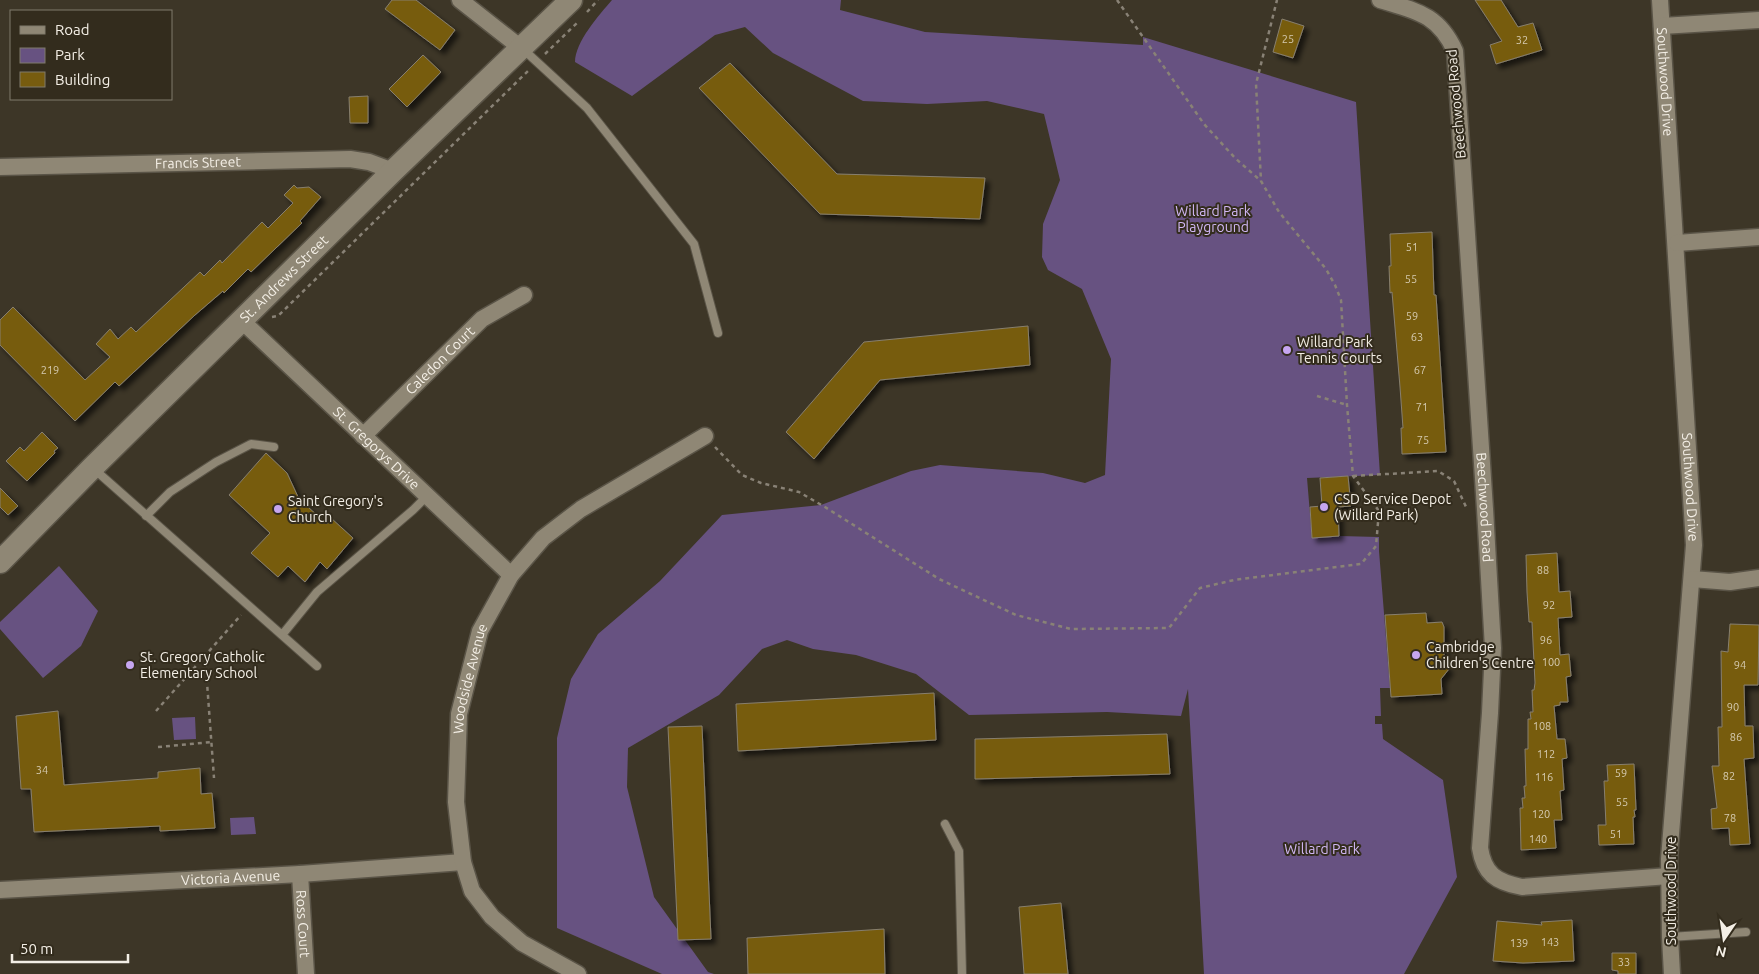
<svg xmlns="http://www.w3.org/2000/svg" width="1759" height="974" font-family="Ubuntu,sans-serif">
<defs>
<filter id="shadow"><feDropShadow dx="4.5" dy="4.5" stdDeviation="2.5" flood-color="#0009"/></filter>
</defs>
<rect width="100%" height="100%" fill="#3d3627"/>
<!-- green -->
<path fill="#675281" d="M612 0H841L840 10 925 32 1143 45V37L1356 102 1380 475 1307 478 1312 538 1339 536 1379 537V551L1390 688H1380L1381 716H1375V724H1382L1383 739 1443 780 1457 877 1404 974H1204L1188 689 1181 716 1107 712 969 715 916 674 856 655 813 649 787 640 762 649 719 695 628 748 627 787 654 897 708 972 714 974H662L557 928V738L571 679 598 634 660 581 722 515 821 505 911 471 940 465 1043 473 1085 483 1105 475 1111 359 1082 289 1048 270 1042 257 1043 224 1060 180 1044 114 987 101 927 104 863 101 773 53 745 27 715 35 632 96 575 62C575 42 599 15 612 0Z
M59 566 98 611 81 646 43 678 0 629V622Z
M195 717 196 739 174 740 172 718Z
M254 817 256 834 231 835 230 818Z"/>
<!-- building -->
<path fill="#775c0f" stroke="#877f6e" filter="url(#shadow)" d="M392 0H416L455 30 440 50 385 9Z
M1475 0H1501L1518 27 1533 23 1542 50 1496 64 1490 45 1502 41Z
M1282 19 1304 26 1293 58 1273 52Z
M423 55 441 72 407 107 389 89Z
M730 63 837 174 985 178 980 219 820 214 699 88Z
M368 96V123H350L349 97Z
M294 185 297 188 309 187 321 197 300 221 302 223 251 272 248 269 224 293 223 291 195 315 119 386 115 382 75 421 0 345V320L13 307 85 380 110 357 96 344 110 329 118 339 131 327 136 332 200 272 204 276 220 260 222 263 262 222 268 228 293 203 284 195Z
M1432 232 1434 295H1436L1446 452 1402 454 1401 428H1403L1400 387 1392 292 1390 293 1389 266H1391L1390 234Z
M1028 326 1030 365 880 380 814 459 786 432 864 342Z
M42 432 58 448 54 451 55 453 27 481 6 461 20 447 24 451Z
M266 453 287 473 299 499 327 524 331 518 353 538 327 569 320 562 305 582 288 566 278 577 251 553 270 533 229 495Z
M1348 476 1351 506 1338 507 1339 536 1312 538 1310 507 1322 506 1320 478Z
M0 488 18 506 8 515 0 507Z
M1557 553 1559 592 1570 591 1572 617 1558 618 1560 655 1569 654 1571 676 1566 677 1568 702H1560V705L1554 706 1557 739H1565L1567 758 1562 759 1564 790 1560 791 1562 820H1554L1556 848 1521 850 1520 808H1523L1522 798H1525L1524 786H1526L1525 749H1528V719H1531L1530 712H1533L1532 690H1534L1535 683 1532 622H1529L1527 592 1526 555Z
M1426 613 1427 623 1442 622 1444 627V665L1449 669 1441 679 1442 694 1391 697 1385 615Z
M1730 624 1759 625 1758 685H1744L1745 726H1753L1754 758 1744 759 1750 844 1730 845 1729 828 1712 829 1711 809 1717 808 1712 766H1719L1718 727H1722L1721 651 1728 652Z
M934 693 936 740 738 751 736 704Z
M58 711 64 785 158 778V772L200 768 201 794 212 793 215 828 160 831V826L34 832 31 789H21L16 716Z
M702 726 711 939 678 940 668 727Z
M1167 734 1170 774 975 779V739Z
M1634 764 1636 810H1634L1635 817H1633L1634 844 1599 845 1598 825H1606L1604 781H1608L1607 765Z
M1061 903 1068 974H1024L1019 907Z
M1572 920 1574 961 1523 963 1493 961 1497 921 1542 925 1541 922Z
M884 929 885 974H748L747 938Z
M1612 953H1636V974H1618V971L1612 970Z"/>
<g fill="none" stroke-linecap="round" stroke-linejoin="round">
<defs>
<path id="service" d="M524 50 587 108 694 244 718 333
M94 469 317 666
M146 516 170 492 216 462 251 444 274 447
M282 635 317 592 413 510 427 496
M945 824 959 851 962 974
M1670 937 1746 932"/>
<g id="minor">
<path d="M460 0 521 48"/>
<path id="s1" d="M1380 0C1416 11 1438 14 1455 51L1485 509 1493 648 1490 713 1480 848C1484 874 1496 882 1522 887L1669 876"/>
<path id="s2" d="M1660 0 1694 545 1669 859 1670 937 1672 974"/>
<path d="M1662 26 1759 20"/>
<path id="s3" d="M0 167 350 159 369 162 393 171"/>
<path d="M1677 243 1759 237"/>
<path id="s4" d="M242 321 511 575"/>
<path id="s5" d="M363 436 482 319 524 295"/>
<path d="M1692 579 1730 582 1759 578"/>
<path id="s6" d="M300 874 306 974"/>
<path id="s7" d="M0 890 300 874 463 862"/>
<path id="s8" d="M578 974 522 943 492 917 472 891 463 862 456 802 459 714 480 631 511 575 543 538 581 509 705 436"/>
</g>
<g id="secondary">
<path id="s9" d="M0 562 92 468 393 171 571 0"/>
</g>
</defs>
<!-- service casing -->
<use href="#service" stroke="#5a5447" stroke-width="10"/>
<!-- minor casing -->
<use href="#minor" stroke="#5a5447" stroke-width="19"/>
<!-- secondary casing -->
<use href="#secondary" stroke="#5a5447" stroke-width="25"/>
<!-- path -->
<path stroke="#898276" stroke-width="2.5" stroke-dasharray="4 4" stroke-linecap="butt" d="M1117 0 1204 124 1235 158 1261 181
M587 12 598 0
M545 54 577 23
M272 317 278 316 530 69
M1317 396 1347 405
M715 447 742 475 761 483 799 492 825 507 939 579 1016 615 1071 629 1169 628 1200 588 1234 580 1361 564 1376 546 1379 511 1353 476 1347 405 1341 300 1335 285 1326 269 1279 212 1261 181 1256 84 1277 0
M1353 476 1438 471 1454 481 1467 509
M205 655 214 778
M156 711 241 615
M158 747 212 742"/>
<!-- service -->
<use href="#service" stroke="#8f8775" stroke-width="8"/>
<!-- minor -->
<use href="#minor" stroke="#8f8775" stroke-width="16"/>
<!-- secondary -->
<use href="#secondary" stroke="#8f8775" stroke-width="22"/>
</g>
<!-- markers -->
<g fill="#c6a6f0" stroke="#332c1d" stroke-width="2">
<circle cx="1287" cy="350" r="5"/>
<circle cx="1324" cy="507" r="5"/>
<circle cx="278" cy="509" r="5"/>
<circle cx="1416" cy="655" r="5"/>
<circle cx="130" cy="665" r="5"/>
</g>
<g text-anchor="middle" stroke-width="4" stroke-linejoin="round" paint-order="stroke">
<!-- number labels -->
<g font-size="11" fill="#d5cab0">
<text x="1288" y="43">25</text>
<text x="1522" y="44">32</text>
<text x="1412" y="251">51</text>
<text x="1411" y="283">55</text>
<text x="1412" y="320">59</text>
<text x="1417" y="341">63</text>
<text x="50" y="374">219</text>
<text x="1420" y="374">67</text>
<text x="1422" y="411">71</text>
<text x="1423" y="444">75</text>
<text x="1543" y="574">88</text>
<text x="1549" y="609">92</text>
<text x="1546" y="644">96</text>
<text x="1551" y="666">100</text>
<text x="1740" y="669">94</text>
<text x="1733" y="711">90</text>
<text x="1542" y="730">108</text>
<text x="1736" y="741">86</text>
<text x="1546" y="758">112</text>
<text x="42" y="774">34</text>
<text x="1621" y="777">59</text>
<text x="1729" y="780">82</text>
<text x="1544" y="781">116</text>
<text x="1622" y="806">55</text>
<text x="1541" y="818">120</text>
<text x="1730" y="822">78</text>
<text x="1616" y="838">51</text>
<text x="1538" y="843">140</text>
<text x="1550" y="946">143</text>
<text x="1519" y="947">139</text>
<text x="1624" y="966">33</text>
</g>
<!-- street labels -->
<g font-size="14" fill="#f4efe6" stroke="#332c1d">
<text dy="5" stroke="none"><textPath href="#s2" startOffset="82">Southwood Drive</textPath></text>
<text transform="translate(1456 104) rotate(-95)" y="5">Beechwood Road</text>
<text dy="5" stroke="none"><textPath href="#s3" startOffset="198">Francis Street</textPath></text>
<text dy="5" stroke="none"><textPath href="#s9" startOffset="401">St. Andrews Street</textPath></text>
<text dy="5" stroke="none"><textPath href="#s5" startOffset="108">Caledon Court</textPath></text>
<text dy="5" stroke="none"><textPath href="#s4" startOffset="185">St. Gregorys Drive</textPath></text>
<text dy="5" stroke="none"><textPath href="#s2" startOffset="488">Southwood Drive</textPath></text>
<text dy="5" stroke="none"><textPath href="#s1" startOffset="552">Beechwood Road</textPath></text>
<text dy="5" stroke="none"><textPath href="#s8" startOffset="352">Woodside Avenue</textPath></text>
<text dy="5" stroke="none"><textPath href="#s7" startOffset="231">Victoria Avenue</textPath></text>
<text transform="translate(1671 891) rotate(-90)" y="5">Southwood Drive</text>
<text dy="5" stroke="none"><textPath href="#s6" startOffset="50">Ross Court</textPath></text>
</g>
<!-- park labels -->
<g font-size="14" fill="#d1b7f4" stroke="#332c1d">
<text x="1213" y="216">Willard Park<tspan x="1213" dy="16">Playground</tspan></text>
<text x="1322" y="854">Willard Park</text>
</g>
<!-- poi labels -->
<g font-size="14" fill="#f4efe6" stroke="#332c1d" text-anchor="start">
<text x="1297" y="347">Willard Park<tspan x="1297" dy="16">Tennis Courts</tspan></text>
<text x="1334" y="504">CSD Service Depot<tspan x="1334" dy="16">(Willard Park)</tspan></text>
<text x="288" y="506">Saint Gregory's<tspan x="288" dy="16">Church</tspan></text>
<text x="1426" y="652">Cambridge<tspan x="1426" dy="16">Children's Centre</tspan></text>
<text x="140" y="662">St. Gregory Catholic<tspan x="140" dy="16">Elementary School</tspan></text>
</g>
</g>
<!-- legend -->
<rect x="10" y="10" width="162" height="90" fill="#332c1d" stroke="#807a6d"/>
<rect x="20" y="26" width="25" height="8" fill="#8f8775" stroke="#807a6d"/>
<text x="55" y="35" font-size="15" fill="#f4efe6">Road</text>
<rect x="20" y="48" width="25" height="15" fill="#675281" stroke="#807a6d"/>
<text x="55" y="60" font-size="15" fill="#f4efe6">Park</text>
<rect x="20" y="72" width="25" height="15" fill="#775c0f" stroke="#807a6d"/>
<text x="55" y="85" font-size="15" fill="#f4efe6">Building</text>
<!-- north arrow -->
<g transform="translate(1724 939) rotate(193)" stroke="#332c1d" stroke-width="4" paint-order="stroke">
<path d="M0-4L9 19L0 12L-9 19Z" fill="#f4efe6"/>
<text y="-8" font-size="14" font-weight="bold" text-anchor="middle" fill="#f4efe6">N</text>
</g>
<!-- scale -->
<path d="M12 954v8h116v-8" fill="none" stroke="#f4efe6" stroke-width="2.5"/>
<text x="20" y="954" font-size="15" fill="#f4efe6" stroke="#332c1d" stroke-width="4" paint-order="stroke">50 m</text>
</svg>
